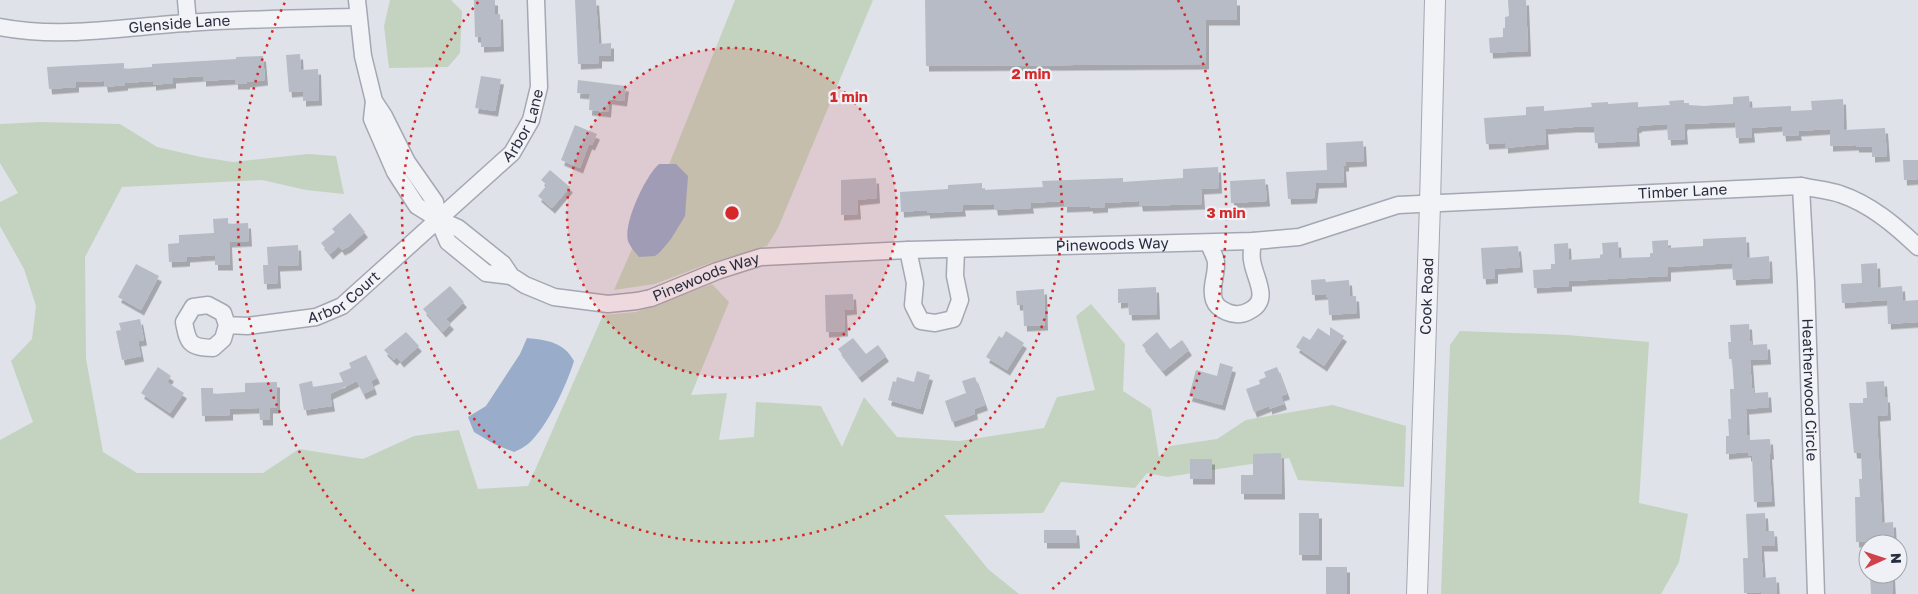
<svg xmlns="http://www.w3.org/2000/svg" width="1918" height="594" font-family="'Golos Text',sans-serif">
<defs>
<filter id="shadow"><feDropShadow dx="3" dy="5.5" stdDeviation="0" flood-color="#0004"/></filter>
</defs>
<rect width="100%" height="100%" fill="#dfe2e9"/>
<!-- green -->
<path fill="#c3d3c0" d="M390 0H451L462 11 460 53 448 67 389 68 384 26Z
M735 0H873L778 228 767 246 710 263 655 284 614 290 670 162Z
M41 122 120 124 157 147 201 157 233 162 308 154 336 156 344 194 306 190 262 180 122 187 85 257 86 359 103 452 137 473H263L299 449 363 459 414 436 459 430 478 489 528 486 603 315 636 312 712 284 729 302 691 395 727 393 719 440 754 437 756 402 821 406 842 447 864 397 897 437 959 441 1044 428 1057 397 1095 390 1076 316 1091 304 1125 344 1123 391 1151 409 1159 457 1170 446 1217 439 1246 420 1333 405 1406 426 1404 487 1298 480 1289 458 1167 477 1147 473 1135 488 1061 482 1043 513 944 515 988 569 1019 594H0V440L33 422 11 361 32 339 36 306 24 269 0 226V202L18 193 0 163V124Z
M1460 331 1568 335 1649 342 1639 503 1688 514 1679 562 1661 594H1441L1450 345Z"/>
<!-- water -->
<path fill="#99acc9" d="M659 164H676L688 176 685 216 671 239 660 252 655 256 639 257C636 253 630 247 628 241 623 223 646 175 659 164Z
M527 338C547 340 564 342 574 361 567 384 547 428 528 444 524 447 519 450 514 452L494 444 474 432 468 417 486 406 520 354Z"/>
<!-- building -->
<path fill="#b6bbc5" filter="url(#shadow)" d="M474 0H495V14H500L501 46 481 47V37H475Z
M575 0H596L599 44 611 43V56H599V63L578 64Z
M925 0H1237V20H1206V64L926 66Z
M1508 0H1526L1528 51 1490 53 1489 38 1503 37V28H1505V17L1509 16Z
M300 54 301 70 318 69 319 100 303 101V91L289 92 286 55Z
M263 56 265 80 247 82V84H235V79L203 81V76L173 78V83L153 85V81L125 83V85L105 87 104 81 76 82V87L49 89 47 67 124 63V69L152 67V64L236 59V57Z
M481 76 501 79 495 111 475 108Z
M578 80 626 86 624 101 609 99 608 112 589 110 590 94 577 93Z
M1749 96 1750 108 1791 106V111L1812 110 1811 101 1843 99 1844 130 1885 128 1887 156 1872 157V147H1856V145L1830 146V129L1798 131 1799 135 1783 136 1782 126 1751 128 1752 137 1736 138 1735 122 1685 124 1684 126 1685 139 1668 140 1667 124 1639 126V127L1636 128 1637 141 1595 143 1594 127H1574L1545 129 1546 144 1505 148V143L1486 144 1484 118 1526 115V107L1544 106V111L1592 107 1591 103 1608 102V104L1638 102V107L1670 105 1669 101 1684 100V103H1689V105L1704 106 1733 104V97Z
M575 125 597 134 592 145 589 144 580 168 561 160Z
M1363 141 1364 161 1346 162V166H1343L1344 182 1316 183 1314 198 1288 199 1286 172 1327 170 1326 143Z
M1903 160H1918V179L1904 180Z
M1218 167 1219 188 1201 189 1202 204 1140 206 1139 201 1105 203V207L1090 208V206L1064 207V201L1030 203 1031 208 995 210 994 204 962 205 963 211 927 213V210L901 212 900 192 948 189V185L982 183V190L1043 187 1042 181 1123 178V182L1183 178V169Z
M550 170 570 187 552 208 538 196 547 185 541 180Z
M876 178 877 198 857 200 858 214 841 215V180Z
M1265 179 1267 201 1231 203 1230 181Z
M350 213 365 232 348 247 342 250 339 246 330 254 321 243 335 232 332 229Z
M228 218V224L248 223 249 241 229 242 230 265H215V255L187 257V261L169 262 168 244 179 243V235L214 233 213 219Z
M1746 237 1747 258 1769 256 1770 278 1733 280 1732 263 1668 267V276L1569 281V286L1534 288 1533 270 1551 269V264H1555L1554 244 1568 243 1569 260 1600 258V255L1603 254 1602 243 1618 242 1619 258 1650 257V253H1653L1652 241 1668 240V248L1703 246V239Z
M298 245 299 265 277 266 278 283 264 284 263 265H268L267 247Z
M1518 246 1520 267 1495 269V278L1483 279 1481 248Z
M1877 263 1878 288 1902 286 1903 301 1918 300V322L1888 324 1887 300 1842 303 1841 284 1862 283 1861 264Z
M136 264 159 276 141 310 118 297Z
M1325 279 1326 282 1349 280 1350 296H1356L1357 313 1329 315 1328 298H1326V294L1312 295 1311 280Z
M450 286 464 302 446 319 451 324 443 332 423 309Z
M1156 287 1157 314 1129 315 1128 302 1118 303V289Z
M1044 289 1045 325 1024 326 1023 305H1017L1016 291Z
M853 294 854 309 844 310 845 331 826 332 825 295Z
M140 319 144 340 138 341 141 356 122 360 116 331 121 330 119 323Z
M1749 324 1750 341H1752V345L1767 344 1768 359 1750 360 1752 388H1754V393L1768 392 1769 407 1746 409 1747 435H1750V440L1770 439 1771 454H1769L1772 501 1754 502 1752 455 1748 456V452L1726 454V436H1729L1728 419H1731L1730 389H1734L1732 359H1729L1728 342H1731L1730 325Z
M1330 327 1344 336 1324 366 1296 347 1303 336 1310 340 1318 328 1330 336Z
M1006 331 1024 343 1007 370 986 357 999 336 1002 338Z
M406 332 419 346 401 362 397 357 394 360 384 350Z
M1157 332 1170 349 1182 340 1189 350 1163 371 1142 345Z
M853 338 866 354 878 345 886 356 859 377 838 349Z
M366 355 377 378 371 381 374 389 363 394 357 381 330 394 332 406 304 410 299 384 312 381 313 387 343 382 339 373 351 368 349 363Z
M1220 363 1233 367 1222 405 1189 396 1196 370 1217 376Z
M158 367 171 376 167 382 184 393 170 413 141 393Z
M1277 367 1287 394 1281 396 1284 404 1269 409V406L1254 412 1246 389 1260 384 1259 380 1266 377 1264 372Z
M917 371 930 375 920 409 888 400 893 381 896 382 897 377 914 382Z
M975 377 985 405 974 409 975 414 952 422 945 401 966 393 962 381Z
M1884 381 1885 397H1887L1888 415 1877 416 1882 523 1893 522 1894 544H1873V541L1856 542 1855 497H1860L1859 479H1862V476L1861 453H1854L1849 403H1863V398H1867L1866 382Z
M277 382V408H270V420H260L259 408 230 409V415L202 416 201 388H213V394L245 392V383Z
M1281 453 1282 494H1241V475H1253V454Z
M1190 459H1212V479H1190Z
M1299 513H1319V555H1299Z
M1765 513 1766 531H1774L1775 546H1761L1763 578 1776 577 1777 594H1762L1761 592 1744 593 1743 558H1748L1746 514Z
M1044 530H1076L1077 543H1044Z
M1326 567H1347V594H1326Z
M1870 574H1892L1893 594H1871Z"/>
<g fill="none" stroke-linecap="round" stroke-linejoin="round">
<defs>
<g id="minor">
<path d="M186 0 188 23"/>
<path d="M357 0 363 56 374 101 384 116 407 162 435 202 438 219 448 242 486 273 511 276"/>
<path id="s1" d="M0 27C62 39 124 27 186 23 244 19 301 18 358 17"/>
<path id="s2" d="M374 101 372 119 395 172 417 206 438 219 458 228 503 264 511 276 525 285 554 297 608 304 637 301 651 298 717 271 761 257 908 250 1253 241 1299 237 1398 205 1801 186C1814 189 1827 190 1840 194 1870 204 1895 225 1918 247"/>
<path id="s3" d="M1801 186 1806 282 1816 594"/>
<path d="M1209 244C1211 249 1215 256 1216 262 1217 274 1210 287 1214 300 1216 306 1222 310 1227 312 1234 315 1242 315 1249 311 1272 300 1254 278 1252 260 1251 254 1252 247 1253 241"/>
<path d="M908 250 915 283 913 305 921 321 935 323 953 319 960 300 955 276 956 249"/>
<path id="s4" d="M227 325 223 339 213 348C190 347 188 344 184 322L193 307 208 305 223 313 227 325 247 326 316 317 342 306 512 153 531 120 539 87 536 0"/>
</g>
<g id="tertiary">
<path id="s5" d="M1417 594 1430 204 1435 0"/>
</g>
</defs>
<!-- minor casing -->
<use href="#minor" stroke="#a4a8b3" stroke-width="19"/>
<!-- tertiary casing -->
<use href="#tertiary" stroke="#a4a8b3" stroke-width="22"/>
<!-- minor -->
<use href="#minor" stroke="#f2f3f7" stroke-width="16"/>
<!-- tertiary -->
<use href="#tertiary" stroke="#f2f3f7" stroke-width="20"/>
</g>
<!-- distance rings -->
<circle cx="732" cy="213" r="165" fill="#d62828" fill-opacity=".12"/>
<g fill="none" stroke="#d62828" stroke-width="2.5" stroke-dasharray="2.5 5">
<circle cx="732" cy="213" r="165"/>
<path d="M985 1A330 330 0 1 1 479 1"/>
<path d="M414 591A494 494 0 0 1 286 0M1178 0A494 494 0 0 1 1050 591"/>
</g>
<g text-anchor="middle" stroke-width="4.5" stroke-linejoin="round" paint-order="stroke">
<!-- street labels -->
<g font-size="15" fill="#282e40" stroke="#eff1f6">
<text dy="5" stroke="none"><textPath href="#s1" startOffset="180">Glenside Lane</textPath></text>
<text dy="5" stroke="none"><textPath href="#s4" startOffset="512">Arbor Lane</textPath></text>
<text dy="5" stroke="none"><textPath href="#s2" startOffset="1426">Timber Lane</textPath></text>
<text dy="5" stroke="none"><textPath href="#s2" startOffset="850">Pinewoods Way</textPath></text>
<text dy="5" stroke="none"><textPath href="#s2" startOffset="440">Pinewoods Way</textPath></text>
<text dy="5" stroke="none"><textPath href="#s4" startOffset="259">Arbor Court</textPath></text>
<text dy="5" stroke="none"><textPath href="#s5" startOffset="298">Cook Road</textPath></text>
<text dy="5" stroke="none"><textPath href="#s3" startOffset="204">Heatherwood Circle</textPath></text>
</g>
</g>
<circle cx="732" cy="213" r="8" fill="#d62828" stroke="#eff1f6" stroke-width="2.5"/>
<g font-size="15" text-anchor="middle" font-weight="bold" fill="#d62828" stroke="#eff1f6" stroke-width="4.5" stroke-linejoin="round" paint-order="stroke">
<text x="1031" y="79">2 min</text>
<text x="849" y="102">1 min</text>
<text x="1226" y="218">3 min</text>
</g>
<!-- north arrow -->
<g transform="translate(1883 559) rotate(87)"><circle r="24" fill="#eff1f6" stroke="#9fa3ad"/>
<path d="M0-4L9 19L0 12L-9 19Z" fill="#d0424a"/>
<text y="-8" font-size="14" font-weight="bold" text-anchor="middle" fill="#282e40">N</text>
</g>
</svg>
